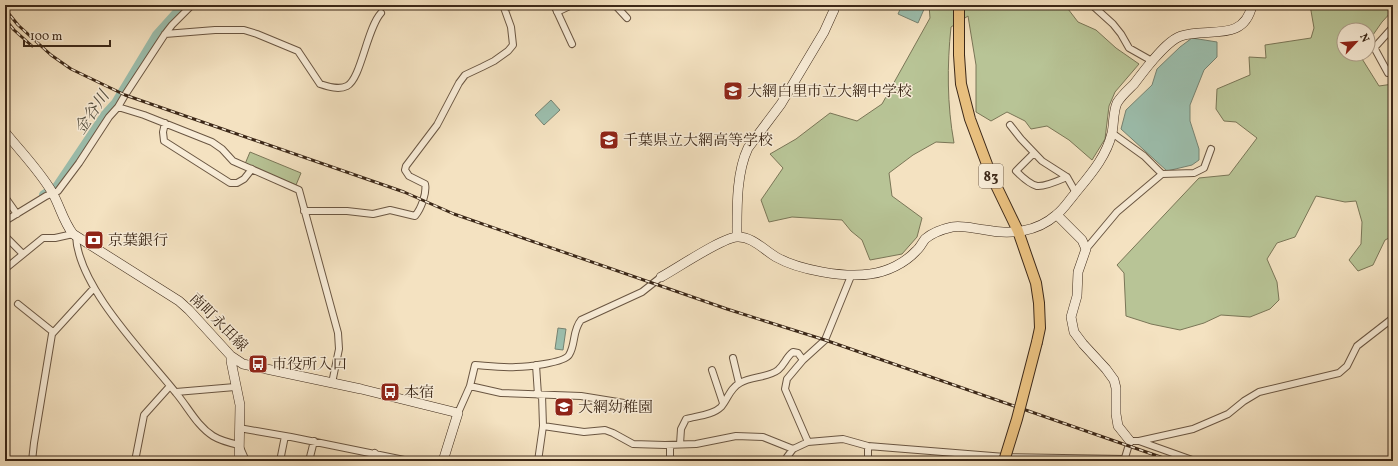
<svg xmlns="http://www.w3.org/2000/svg" width="1398" height="466" font-family="Vollkorn,'Noto Serif JP',serif">
<rect width="100%" height="100%" fill="#f4e2c1"/>
<filter id="stains"><feTurbulence type="fractalNoise" baseFrequency=".005" numOctaves="4"/><feColorMatrix values="0 0 0 0 .2 0 0 0 0 .09 0 0 0 0 .02 0 0 0 .5 -.17"/></filter>
<radialGradient id="worn" r=".72"><stop offset=".6" stop-color="#630" stop-opacity="0"/><stop offset="1" stop-color="#630" stop-opacity=".3"/></radialGradient>
<!-- green -->
<path fill="#b8c496" stroke="#7a7657" d="M929 5H1065L1078 22 1096 30 1116 48 1139 64 1115 92 1109 106 1105 139 1092 160 1069 140 1047 126 1031 129 1025 121 1007 112 991 121 976 112V65L968 16 951 27C947 65 947 105 954 143L936 142 913 155 889 173 892 196 922 218 917 237 902 254 870 260 862 240 851 231 842 220 792 217 769 222 761 200 783 168 770 154 796 139 830 113 857 121 882 104 930 18Z
M1310 5H1393V10L1382 22 1368 42V30H1344V54H1359L1379 86 1393 84V236L1385 240 1373 265 1358 271 1349 260 1361 244 1362 222 1356 201 1345 202 1316 196 1295 237 1277 243 1267 259 1277 282 1279 300 1270 309 1250 317 1221 315 1204 323 1180 330 1151 324 1126 316 1124 273 1117 265 1199 178 1229 175 1257 138 1236 122 1224 121 1216 109 1217 89 1250 75 1249 57 1266 58 1265 45 1311 38 1314 28Z
M250 152 301 173 296 185 245 164Z"/>
<!-- water -->
<path fill="#9cbfae" stroke="#768372" d="M902 5H922L925 7 918 23 898 14Z
M1192 38 1217 42V57L1204 70 1190 105V121L1199 149V160L1192 165 1167 171 1121 129 1126 110 1152 85 1157 69 1180 47Z
M551 100 560 110 544 125 535 115Z
M558 328 566 329 563 350 555 349Z"/>
<g fill="none" stroke-linecap="round" stroke-linejoin="round">
<!-- river -->
<path stroke="#9cbfae" stroke-width="10" d="M44 195 57 187 106 114 116 103 157 35 184 5"/>
<defs>
<path id="street" d="M554 5 572 44
M615 5 627 18
M830 5 834 10 837 5
M1092 5 1113 24 1121 34 1129 48 1152 61
M504 8 515 5
M557 12 572 5
M1393 27 1375 47 1376 51 1388 73 1393 71
M165 34 215 30H244L257 34 298 51 320 84C329 87 339 90 347 86 361 79 367 28 381 13
M118 107 144 115 212 142 222 149 233 161 299 190 338 333 339 349 332 383
M165 123 163 132 164 141 230 183H237L244 179 252 169
M1010 125 1021 139 1042 161 1067 177 1076 193
M1112 133 1144 156 1162 174
M1034 153 1016 171C1021 176 1029 184 1037 186 1045 187 1060 180 1067 177
M5 197 17 214
M304 211H347L373 214 390 210 415 216C421 209 427 193 425 184L409 176 405 170 406 166 437 125 459 83 465 75 482 67 494 61 508 51 513 45 511 27 503 5
M5 221 46 196 58 191 79 163 109 117 118 107 125 95 165 34 172 25 192 5
M5 236 23 254
M76 236C78 287 145 354 176 393 188 407 197 426 213 436 221 441 230 443 239 445L246 461
M1086 249 1117 212 1162 174 1194 173 1204 168 1211 149
M5 269 43 238H55L73 234
M18 304 53 332
M733 358 739 383
M536 365 538 395
M712 370 723 403
M470 386 501 393 581 396 624 403
M176 392 235 387
M458 413 470 386 475 365C488 366 502 368 516 367 526 367 564 363 569 355 576 344 572 331 581 320L642 292 661 277
M543 426 584 432 605 430 613 433 633 444 665 445 696 444 736 436 763 437 793 449
M239 428 291 437 409 461
M1139 441 1195 461
M808 442 785 389 787 379 803 360 825 340 851 276
M680 444 681 429 686 419C697 416 713 415 721 407 728 399 730 388 740 383 751 376 768 378 778 370 785 364 786 357 793 352L798 353 803 360
M32 461 34 443 52 334 94 288
M135 461 144 415 170 386
M280 461 285 436
M309 461 314 441
M371 461 375 453
M538 461 543 426 542 395
M670 461V445
M786 461 787 457 793 449 808 442 843 439 868 446 1005 457 1125 459
M868 461V446
M1124 461 1130 441H1139L1193 429 1228 414 1244 401 1259 392 1339 373 1347 366 1357 346 1393 318"/>
<path id="secondary" d="M5 132C21 152 39 170 52 192 60 206 63 221 73 234L179 301 189 310 231 356 243 364 257 367 361 389 458 413 443 461
M1057 215 1082 240 1086 249 1078 272 1077 296 1071 317 1074 332 1083 344 1106 369 1114 380 1116 388V414L1118 426 1130 441
M737 237C737 209 736 173 748 148L781 104 824 32 834 10
M661 277C676 269 723 237 737 237 752 236 764 250 776 257 799 270 844 278 870 274 887 272 905 263 916 251 920 248 922 243 925 239 932 233 943 229 952 227 963 225 975 229 986 230 1010 235 1037 232 1056 215 1063 210 1068 202 1073 196 1089 176 1106 158 1112 133 1114 124 1113 112 1117 103 1121 96 1128 90 1134 84 1140 76 1146 68 1153 60 1160 52 1170 40 1181 36 1208 27 1244 43 1252 5
M231 356V361L240 405 239 461"/>
<path id="primary" d="M959 5V55L961 84 970 119 991 175 1018 231 1036 283 1039 303 1040 328 1037 342"/>
</defs>
<!-- street casing -->
<use href="#street" stroke="#6a5642" stroke-width="8"/>
<!-- secondary casing -->
<use href="#secondary" stroke="#3c2818" stroke-width="10"/>
<!-- primary casing -->
<use href="#primary" stroke="#3c2818" stroke-width="12"/>
<!-- street -->
<use href="#street" stroke="#f8ecd7" stroke-width="6"/>
<!-- secondary -->
<use href="#secondary" stroke="#f8ecd7" stroke-width="9"/>
<!-- primary -->
<use href="#primary" stroke="#eac180" stroke-width="10"/>
<defs>
<path id="rail" d="M5 9 18 25 51 55 71 69 125 95 404 192 454 214 727 309 825 340 1172 461
M5 19 14 30 32 46"/>
</defs>
<!-- rail casing -->
<use href="#rail" stroke="#3c2818" stroke-width="3"/>
<!-- rail -->
<use href="#rail" stroke="#f8ecd7" stroke-width="1.5" stroke-dasharray="4.5" stroke-linecap="butt"/>
<defs>
<path id="primary-bridge" d="M1004 461 1017 419 1037 342"/>
</defs>
<!-- primary-bridge casing -->
<use href="#primary-bridge" stroke="#3c2818" stroke-width="12" stroke-linecap="butt"/>
<!-- primary-bridge -->
<use href="#primary-bridge" stroke="#eac180" stroke-width="10"/>
</g>
<!-- icons -->
<defs>
<symbol id="school-square" viewBox="-11 -11 22 22"><rect x="-9" y="-9" width="18" height="18" rx="4" fill="#8f2418" stroke="#f8ecd7"/><path d="M0-5L7-2L0 1L-7-2ZM-4 1L0 2.5L4 1V4Q0 6-4 4Z" fill="#fff"/></symbol>
<symbol id="bank-square" viewBox="-11 -11 22 22"><rect x="-9" y="-9" width="18" height="18" rx="4" fill="#8f2418" stroke="#f8ecd7"/><path d="M-6-4H6V4H-6ZM0-2.3a2.3 2.3 0 1 0 0 4.6a2.3 2.3 0 1 0 0-4.6Z" fill="#fff"/></symbol>
<symbol id="bus-square" viewBox="-11 -11 22 22"><rect x="-9" y="-9" width="18" height="18" rx="4" fill="#8f2418" stroke="#f8ecd7"/><path d="M-5-6H5V4H4V6H2V4H-2V6H-4V4H-5ZM-3.5-4V0h7V-4ZM-3.5 1.2v1.5H-2V1.2ZM2 1.2v1.5H3.5V1.2Z" fill="#fff"/></symbol>
</defs>
<g fill-rule="evenodd">
<use href="#school-square" x="722" y="80" width="22" height="22"/>
<use href="#school-square" x="598" y="129" width="22" height="22"/>
<use href="#bank-square" x="83" y="229" width="22" height="22"/>
<use href="#bus-square" x="247" y="353" width="22" height="22"/>
<use href="#bus-square" x="379" y="381" width="22" height="22"/>
<use href="#school-square" x="553" y="396" width="22" height="22"/>
</g>
<g text-anchor="middle" stroke-width="3" stroke-linejoin="round" paint-order="stroke">
<!-- shield labels -->
<rect fill="#f8ecd7" stroke="#746351" stroke-width="1" x="979" y="164" width="24" height="24" rx="3"/>
<g font-size="14" font-weight="bold" fill="#3c2818">
<text x="991" y="181">83</text>
</g>
<!-- poi labels -->
<g font-size="15" fill="#3c2818" stroke="#f8ecd7" text-anchor="start">
<text x="747" y="96">大網白里市立大網中学校</text>
<text x="623" y="145">千葉県立大網高等学校</text>
<text x="108" y="245">京葉銀行</text>
<text x="272" y="369">市役所入口</text>
<text x="404" y="397">本宿</text>
<text x="578" y="412">大網幼稚園</text>
</g>
<!-- street labels -->
<g font-size="15" fill="#3c2818" stroke="#f8ecd7">
<text transform="translate(219 322) rotate(45)" y="5">南町永田線</text>
</g>
<!-- water labels -->
<g font-size="16" font-style="italic" fill="#544e3e" stroke="#f8ecd7">
<text transform="translate(91 112) rotate(-56)" y="6">金谷川</text>
</g>
</g>
<!-- margin -->
<rect width="1398" height="466" fill="none" stroke="#f4e2c1" stroke-width="20"/>
<rect x="6" y="6" width="1386" height="454" fill="none" stroke="#3c2818" stroke-width="2"/>
<rect x="10" y="10" width="1378" height="446" fill="none" stroke="#3c2818"/>
<!-- north arrow -->
<g transform="translate(1356 42) rotate(64)"><circle r="19" fill="#f8ecd7" stroke="#ad9e8b"/>
<path d="M0-3L7 15L0 10L-7 15Z" fill="#8f2418"/>
<text y="-6" font-size="11" font-weight="bold" text-anchor="middle" fill="#3c2818">N</text>
</g>
<!-- scale -->
<path d="M24 40v6h86v-6" fill="none" stroke="#3c2818" stroke-width="2"/>
<text x="30" y="40" font-size="12" fill="#3c2818" stroke="#f8ecd7" stroke-width="3" paint-order="stroke">100 m</text>
<rect width="100%" height="100%" filter="url(#stains)"/>
<rect width="100%" height="100%" fill="url(#worn)"/>
</svg>
